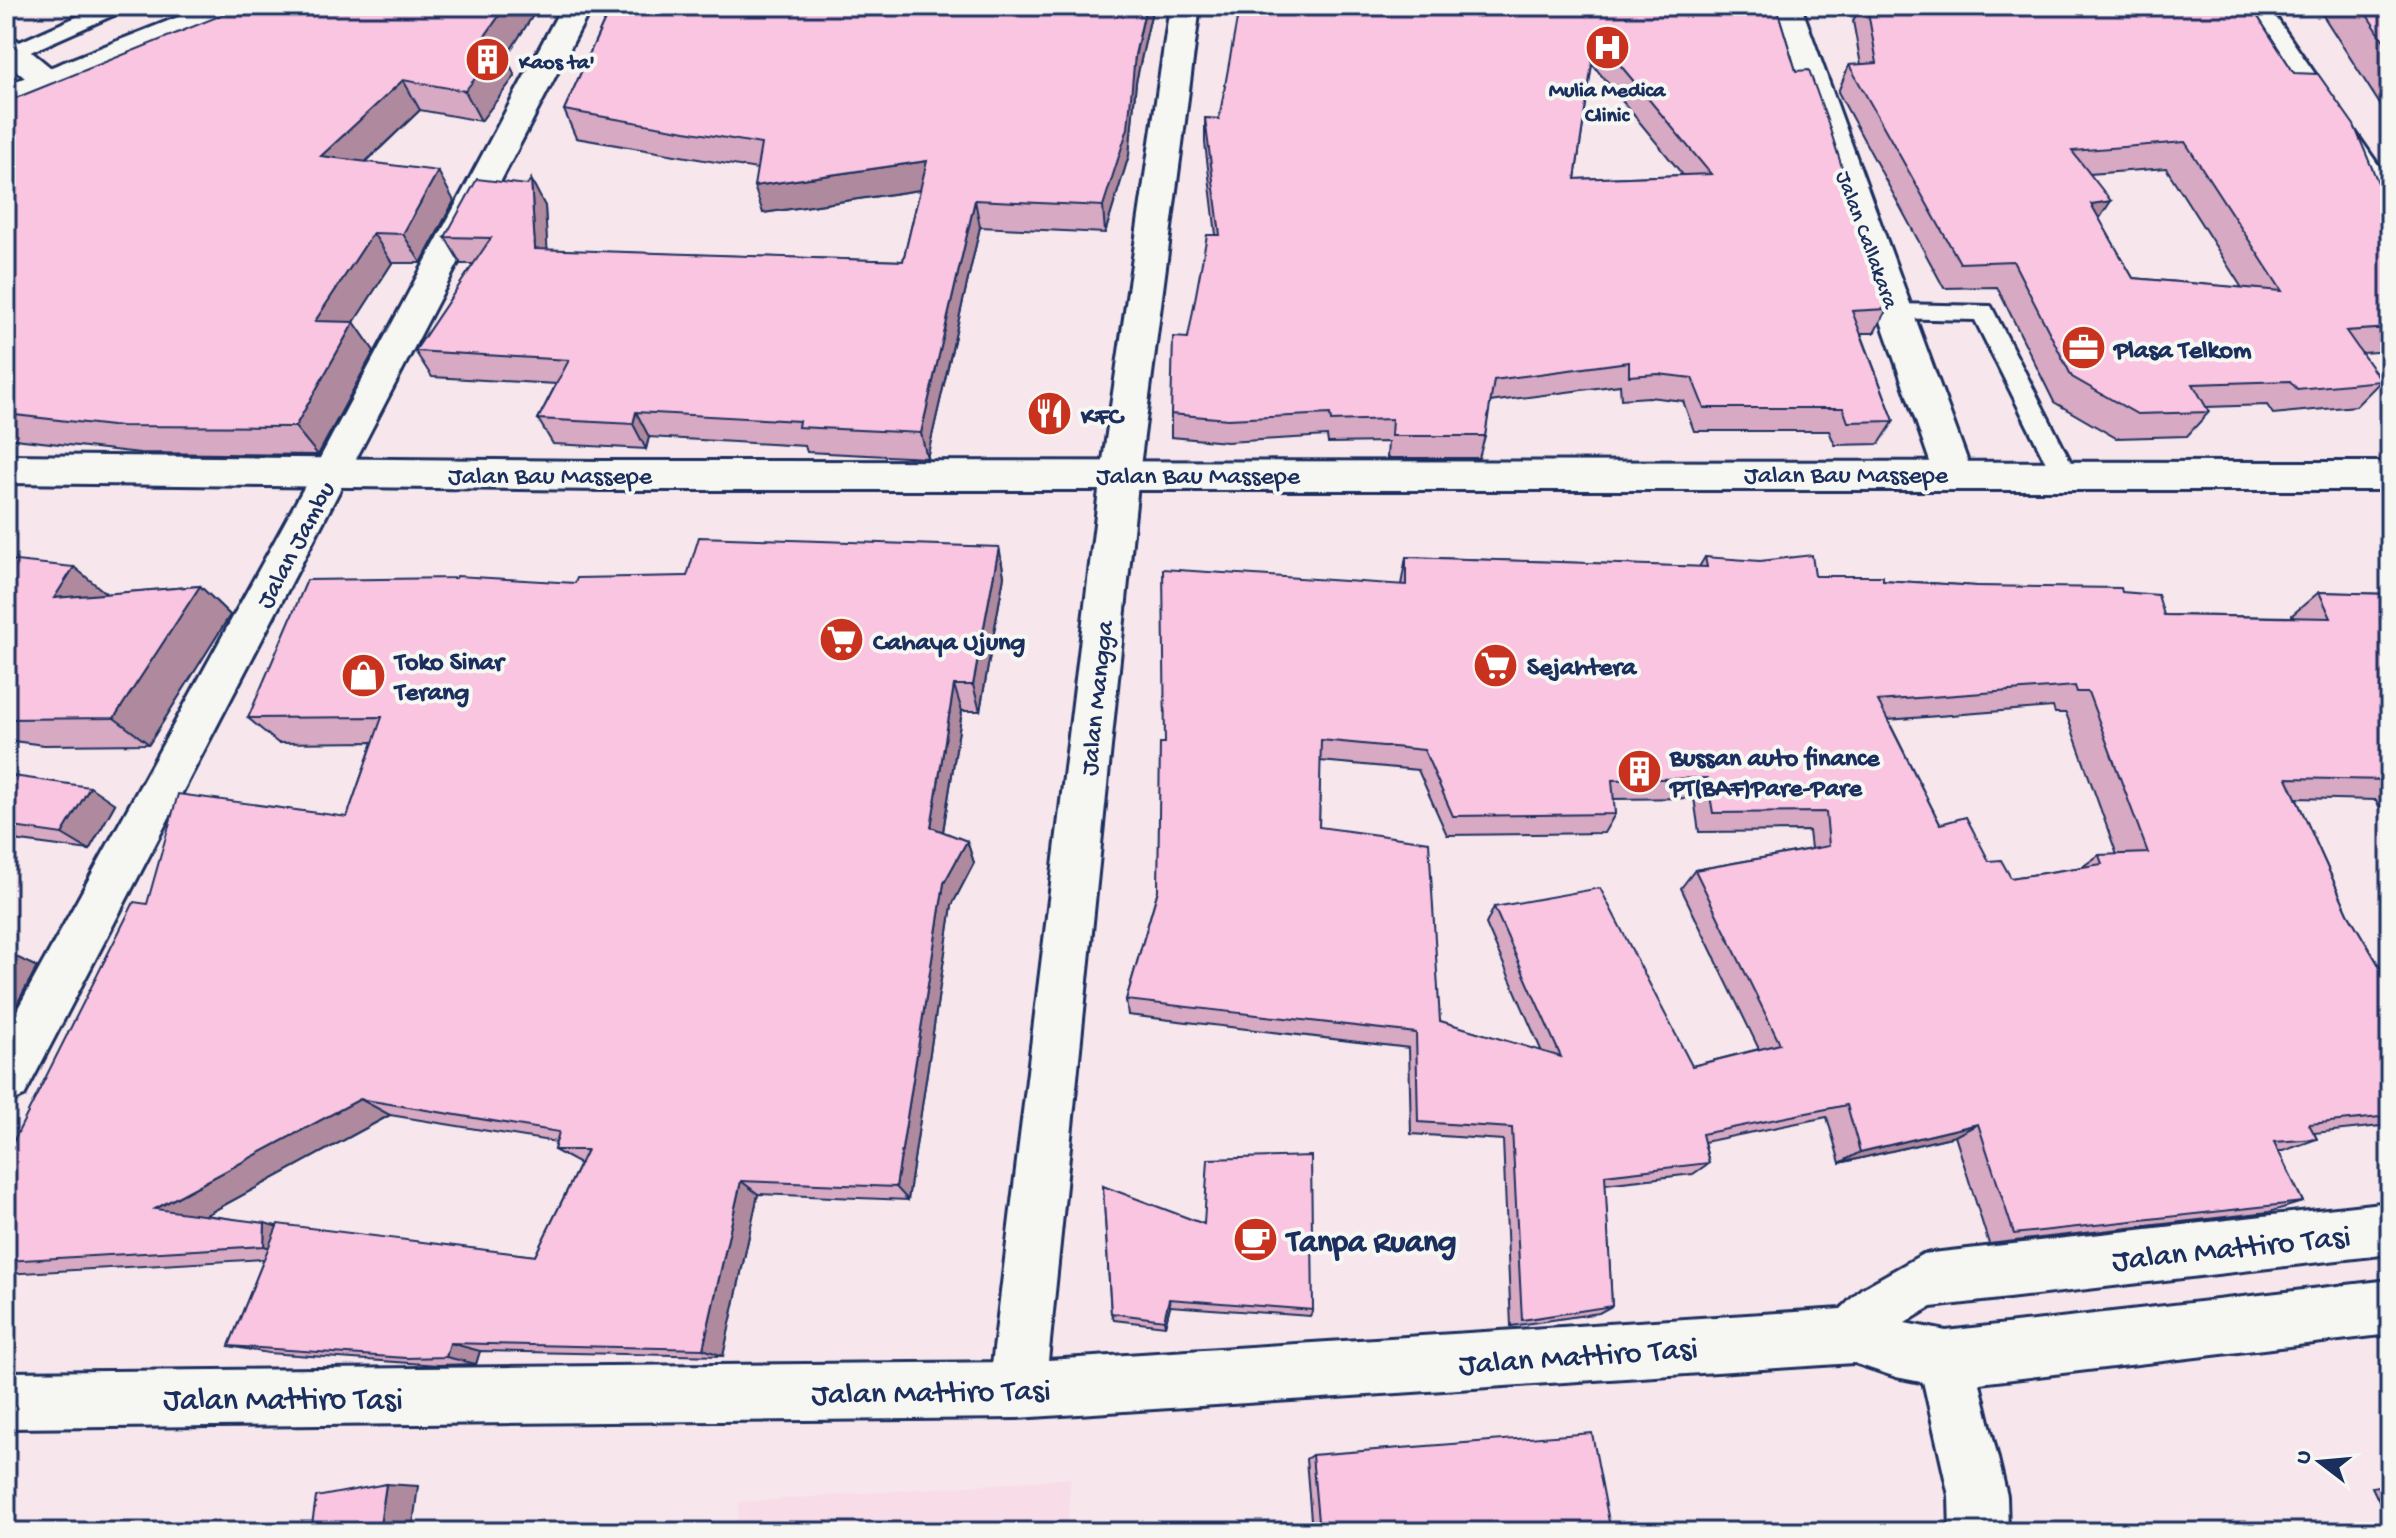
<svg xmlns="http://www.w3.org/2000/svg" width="2396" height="1538" font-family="'Gochi Hand',sans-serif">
<rect width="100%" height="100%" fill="#f7e7ed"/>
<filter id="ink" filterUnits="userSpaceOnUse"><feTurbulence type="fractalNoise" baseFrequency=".0125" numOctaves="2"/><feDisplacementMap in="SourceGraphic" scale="16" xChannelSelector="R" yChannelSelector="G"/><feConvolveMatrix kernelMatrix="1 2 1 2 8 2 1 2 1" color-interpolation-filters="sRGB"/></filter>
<g filter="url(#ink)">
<!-- built -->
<path fill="#f8dde9" d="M1071 1478 1067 1532H736L739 1502Z"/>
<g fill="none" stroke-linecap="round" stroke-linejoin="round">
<defs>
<path id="service" d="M101 6H116L119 10 116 14 19 57 6 58V48Z
M1895 304 1991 306 2077 474 2073 481 2064 484 2055 481 1975 320 1887 318 1883 312 1887 306Z"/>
<path id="minor" d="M562 6H592L24 1096 6 1104V1030L312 473Z
M1170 6H1200L1139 474 1045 1390 1037 1410 1017 1418 997 1410 989 1390 1101 474Z
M1771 6H1801L1972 473 1967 483 1953 487 1939 483 1934 473Z
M2238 6H2268L2390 182V217L2378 214Z
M6 37 17 40 56 72 60 79 56 86C34 91 22 75 6 61Z
M1946 1331 1966 1339 1974 1359 2007 1496 2008 1532H1950L1949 1496 1918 1359 1926 1339Z"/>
<path id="tertiary" d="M206 6H247L242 12 6 105V85Z"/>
<path id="secondary" d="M2390 1202V1254L1931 1307 1905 1323 1946 1331 2390 1280V1334L1946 1387 1896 1377 1854 1363 1017 1418 6 1428V1372L1017 1362 1841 1309 1861 1289 1923 1254Z"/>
<path id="trunk" d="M6 455 602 461 2390 462V490H602L6 483Z"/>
</defs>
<!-- service casing -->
<use href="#service" stroke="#1b2f5e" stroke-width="6"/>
<!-- minor casing -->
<use href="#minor" stroke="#1b2f5e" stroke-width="6"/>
<!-- tertiary casing -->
<use href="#tertiary" stroke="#1b2f5e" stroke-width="6"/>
<!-- secondary casing -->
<use href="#secondary" stroke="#1b2f5e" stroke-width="6"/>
<!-- trunk casing -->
<use href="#trunk" stroke="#1b2f5e" stroke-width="6"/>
<!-- service -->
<use href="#service" fill="#f6f6f2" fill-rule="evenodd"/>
<!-- minor -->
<use href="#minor" fill="#f6f6f2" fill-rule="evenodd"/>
<!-- tertiary -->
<use href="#tertiary" fill="#f6f6f2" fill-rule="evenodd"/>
<!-- secondary -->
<use href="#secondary" fill="#f6f6f2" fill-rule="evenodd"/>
<!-- trunk -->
<use href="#trunk" fill="#f6f6f2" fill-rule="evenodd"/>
</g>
<!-- wall -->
<path fill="#d7a9c2" stroke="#1b2f5e" stroke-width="2" fill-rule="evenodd" d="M259 6H539L506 57 515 76 481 121 420 110 366 162 454 201 421 263H392L354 322 374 351 318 455 140 453 6 438V102L251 13Z
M611 6H1153L1136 82 1129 155 1105 233 980 227 927 458 807 452 805 446 649 437 646 449 553 444 538 419 556 384 432 377 415 351 474 264H461L445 237 545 206 547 250 903 261 920 190 763 213 757 169 576 138 564 110Z
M1351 6H1776L1796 71 1887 309 1874 333H1861L1894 421 1879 444 1835 445 1829 431H1694L1683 401 1649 397 1621 399 1620 385 1490 402 1485 436 1479 458H1387L1388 442 1328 443 1327 436 1227 442 1171 437V414L1188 338 1216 235 1205 143V118L1219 119 1352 15ZM1592 64 1683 175 1575 179Z
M1860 6H2251L2294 73 2390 202V351L2361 353 2381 381 2356 406 2273 414 2267 405 2207 407 2209 412 2187 436 2116 438 2054 402 1997 287 1944 288 1838 92 1849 65H1861L1853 21ZM2166 168 2242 288 2133 278 2099 219 2090 174Z
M2317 6H2390V120Z
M999 547 1004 576 980 711H962L943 832 967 841 974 863 952 905 908 1200 758 1194 723 1356 480 1351 476 1364 438 1365 268 1353 229 1346 264 1259 6 1274V1156L147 904 347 817 373 742 278 743 248 718 575 583 687 576ZM390 1115 556 1142 554 1150 580 1164 535 1256 277 1226 206 1215Z
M1406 557 1699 567 1705 557 1815 576 1977 586 2122 592 2164 615 2293 617 2292 615 2319 592 2390 594V806H2379L2376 800 2296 798 2348 913 2390 984V1125L2314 1133 2317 1139 2283 1151H2278L2303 1202 2269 1212 1989 1244 1955 1136 1840 1163 1827 1117 1704 1142 1709 1163 1693 1174 1605 1184 1612 1306 1599 1313 1511 1326 1503 1140 1411 1134 1409 1048 1128 1015 1126 1000 1158 890 1165 743 1401 585ZM2053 707 2055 713H2066L2117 855H2099L2082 867 2011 878 1940 824 1888 720ZM1320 761 1418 770 1447 835 1604 833 1615 814 1613 799 1694 798 1699 832 1809 831 1811 849 1695 870 1681 888 1759 1049 1692 1066 1494 907 1486 924 1542 1052 1440 1021 1319 827Z
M6 560 106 594 200 586 230 615 149 744 44 745 6 740Z
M6 775 115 804 89 850 6 839Z
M1103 1186 1313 1310 1310 1316 1170 1306 1165 1326 1114 1320 1111 1313Z
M1312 1455 1611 1532H1312L1306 1459Z
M2390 1484V1524L2372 1487Z"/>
<!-- shaded-wall -->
<path fill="#af8a9e" stroke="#1b2f5e" stroke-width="2" d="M506 6H539L506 57 515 76 481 121 465 91 480 43Z
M1146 6H1153L1136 82 1129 155 1105 233 1103 206Z
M403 80 420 110 340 186 321 156Z
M927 161 933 188 763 213 754 186Z
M438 171 454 201 421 263 403 234Z
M531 179 545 206 549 276 535 249Z
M975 200 980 227 927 458 921 433Z
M2111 201 2094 227 2091 204Z
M373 233 392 263 336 350 315 321Z
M354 322 374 351 318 455 295 427Z
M636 412 649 437 646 449 633 424Z
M999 547 1004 576 980 711 973 685Z
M74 567 108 595 54 598Z
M200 586 230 615 149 744 114 718Z
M954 685 962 711 940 850 931 827Z
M90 787 115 804 89 850 62 834Z
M967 841 974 863 952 905 908 1200 896 1187 944 883Z
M6 952 37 967 6 1024Z
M360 1099 390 1115 195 1221 155 1209Z
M1978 1124 1955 1136 1840 1163 1860 1152Z
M741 1181 758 1194 723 1356 703 1349Z
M265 1223 301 1234 300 1257 264 1246Z
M1169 1299 1170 1306 1165 1326 1164 1320Z
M450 1343 480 1351 476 1364 446 1357Z
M386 1484 418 1486 412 1532H379Z"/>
<!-- building -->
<path fill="#fac5e1" stroke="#1b2f5e" stroke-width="2" fill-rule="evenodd" d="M259 6H506L480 43 501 46 465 91 403 80 321 156 438 171 403 234 373 233 315 321 354 322 295 427 112 426 6 414V102L239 8 251 13Z
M611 6H1146L1135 55 1128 128 1103 206 975 200 921 433 798 427 799 421 636 412 633 424 538 419 569 360 415 351 491 238 445 237 477 179 527 185 531 179 535 249 903 261 927 161 754 186 761 144 564 110Z
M1356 6H1776L1796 71 1809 70 1828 123 1887 309 1852 311 1894 421 1848 422 1843 408H1704L1692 378 1658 374 1629 376V362L1494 380 1485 436H1391L1392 419 1331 421 1330 414 1228 419 1171 414 1173 337 1188 338 1207 235H1220L1205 118 1219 119 1239 8 1356 15ZM1596 36 1711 174 1575 179Z
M1867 6H2251L2294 73 2318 74 2354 125 2382 192 2390 202V328L2346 331 2381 381 2297 389 2290 381 2193 384 2209 412 2137 414 2072 377 2013 261 1960 263 1849 65 1877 63ZM2185 142 2282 291 2133 278 2091 204 2111 201 2072 151Z
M2361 6H2390V50Z
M699 537 999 547 973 685H954L931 827 967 841 944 883 896 1187 741 1181 703 1349 450 1343 446 1357 406 1358 229 1346 278 1224 535 1256 587 1150H554L559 1132 360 1099 155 1209 265 1223 264 1246 6 1261V1156L134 902 147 904 178 794 347 817 382 717 248 718 307 580 456 578 457 576 575 583 577 578 687 576Z
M1812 555 1815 576H1883V580L1977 586 2121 588 2122 592 2158 595 2164 615 2331 618 2319 592 2390 594V780L2287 778 2348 913 2390 984V1116L2309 1124 2317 1139 2274 1142 2303 1202 2014 1234 1978 1124 1860 1152 1847 1105 1702 1134 1709 1163 1605 1175 1612 1306 1522 1320 1512 1128 1418 1122 1416 1033 1126 1000 1158 890 1160 743H1165L1163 569 1406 585V557L1707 567 1705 557 1760 561ZM2075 686 2077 692H2088L2148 853 2099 855 2102 864 2011 878 2001 860 1989 861 1966 817 1940 824 1878 701ZM1321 740 1424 750 1453 816 1615 814 1612 780 1707 778 1713 813 1826 812 1829 846 1695 870 1780 1044 1692 1066 1600 888 1494 907 1561 1057 1440 1021 1429 842 1319 827Z
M6 560 74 567 54 598 200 586 114 718 6 719Z
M6 775 90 787 62 834 6 826Z
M1311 1156 1313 1310 1169 1299 1164 1320 1111 1313 1103 1186 1204 1224 1208 1159Z
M1592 1433 1611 1532H1319L1312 1455Z
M386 1484 379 1532H311L316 1497Z"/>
</g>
<!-- icons -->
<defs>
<symbol id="hospital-disc" viewBox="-11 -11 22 22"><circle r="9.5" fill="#c8321e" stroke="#f6f6f2"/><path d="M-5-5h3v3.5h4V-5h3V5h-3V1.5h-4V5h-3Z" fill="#fff"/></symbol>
<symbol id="building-disc" viewBox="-11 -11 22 22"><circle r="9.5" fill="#c8321e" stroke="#f6f6f2"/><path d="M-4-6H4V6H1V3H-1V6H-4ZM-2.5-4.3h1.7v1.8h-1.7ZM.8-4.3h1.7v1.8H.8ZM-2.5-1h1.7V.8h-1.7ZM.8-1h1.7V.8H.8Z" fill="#fff"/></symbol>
<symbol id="office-disc" viewBox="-11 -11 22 22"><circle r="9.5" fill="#c8321e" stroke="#f6f6f2"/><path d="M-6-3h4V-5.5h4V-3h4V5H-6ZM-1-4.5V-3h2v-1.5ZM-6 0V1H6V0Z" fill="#fff"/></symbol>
<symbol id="restaurant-disc" viewBox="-11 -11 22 22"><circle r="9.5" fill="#c8321e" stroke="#f6f6f2"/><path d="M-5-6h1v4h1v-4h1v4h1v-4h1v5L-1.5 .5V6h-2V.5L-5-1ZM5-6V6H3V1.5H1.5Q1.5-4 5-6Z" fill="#fff"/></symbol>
<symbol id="supermarket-disc" viewBox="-11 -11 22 22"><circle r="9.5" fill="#c8321e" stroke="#f6f6f2"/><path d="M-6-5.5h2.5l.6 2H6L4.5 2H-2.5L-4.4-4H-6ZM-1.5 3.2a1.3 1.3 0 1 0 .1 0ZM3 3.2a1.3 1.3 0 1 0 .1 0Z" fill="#fff"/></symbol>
<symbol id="shop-disc" viewBox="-11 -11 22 22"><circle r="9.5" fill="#c8321e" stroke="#f6f6f2"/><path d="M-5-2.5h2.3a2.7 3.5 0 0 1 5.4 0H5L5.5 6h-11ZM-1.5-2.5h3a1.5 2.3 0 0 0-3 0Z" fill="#fff"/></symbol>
<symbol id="cafe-disc" viewBox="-11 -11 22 22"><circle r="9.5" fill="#c8321e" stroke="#f6f6f2"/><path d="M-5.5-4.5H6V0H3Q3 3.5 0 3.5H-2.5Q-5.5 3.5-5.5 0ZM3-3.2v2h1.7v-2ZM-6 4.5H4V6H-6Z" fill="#fff"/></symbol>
</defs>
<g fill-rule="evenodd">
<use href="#hospital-disc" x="1582" y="22" width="51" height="51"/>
<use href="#building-disc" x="462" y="34" width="51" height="51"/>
<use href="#office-disc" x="2058" y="322" width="51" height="51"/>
<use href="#restaurant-disc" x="1024" y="388" width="51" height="51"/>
<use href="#supermarket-disc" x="816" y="614" width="51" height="51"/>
<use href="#supermarket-disc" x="1470" y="640" width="51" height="51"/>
<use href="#shop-disc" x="338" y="650" width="51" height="51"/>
<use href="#building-disc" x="1614" y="746" width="51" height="51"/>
<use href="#cafe-disc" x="1230" y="1214" width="51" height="51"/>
</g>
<g text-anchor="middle" stroke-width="8" stroke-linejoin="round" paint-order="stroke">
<!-- far-poi labels -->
<g font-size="22" font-weight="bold" fill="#1b2f5e" stroke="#f6f6f2" text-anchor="start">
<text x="519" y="68">Kaos ta'</text>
<text x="1607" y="96" text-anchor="middle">Mulia Medica<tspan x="1607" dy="25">Clinic</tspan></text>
</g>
<!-- far-street labels -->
<g font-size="22" fill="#1b2f5e" stroke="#f6f6f2">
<text transform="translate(1869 239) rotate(70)" y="8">Jalan Callakara</text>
</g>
<!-- poi labels -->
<g font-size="26" font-weight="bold" fill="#1b2f5e" stroke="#f6f6f2" text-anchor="start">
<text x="2114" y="357">Plasa Telkom</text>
<text x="1081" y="423">KFC</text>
<text x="873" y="649">Cahaya Ujung</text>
<text x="395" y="669">Toko Sinar<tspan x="395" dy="30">Terang</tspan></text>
<text x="1527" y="674">Sejahtera</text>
<text x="1670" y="765">Bussan auto finance<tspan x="1670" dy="30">PT(BAF)Pare-Pare</tspan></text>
</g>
<!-- street labels -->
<g font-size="26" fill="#1b2f5e" stroke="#f6f6f2">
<text x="1846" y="482">Jalan Bau Massepe</text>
<text x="550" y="483">Jalan Bau Massepe</text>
<text x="1198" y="483">Jalan Bau Massepe</text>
<text transform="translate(294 544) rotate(-62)" y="9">Jalan Jambu</text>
<text transform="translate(1095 698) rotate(-84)" y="9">Jalan Mangga</text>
</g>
<!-- near-poi labels -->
<g font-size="32" font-weight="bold" fill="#1b2f5e" stroke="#f6f6f2" text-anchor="start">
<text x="1287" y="1250">Tanpa Ruang</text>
</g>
<!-- near-street labels -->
<g font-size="32" fill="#1b2f5e" stroke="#f6f6f2">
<text transform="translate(2231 1246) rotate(-6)" y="11">Jalan Mattiro Tasi</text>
<text transform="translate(1578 1354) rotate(-4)" y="11">Jalan Mattiro Tasi</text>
<text transform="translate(931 1390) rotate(-1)" y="11">Jalan Mattiro Tasi</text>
<text x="283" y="1408">Jalan Mattiro Tasi</text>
</g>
</g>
<!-- margin -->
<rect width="2396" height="1538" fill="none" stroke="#f6f6f2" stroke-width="32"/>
<rect x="16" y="16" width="2364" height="1506" fill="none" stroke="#1b2f5e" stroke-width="3" filter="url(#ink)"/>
<!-- north arrow -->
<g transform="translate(2320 1462) rotate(286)" stroke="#f6f6f2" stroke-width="6" paint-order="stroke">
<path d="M0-6L14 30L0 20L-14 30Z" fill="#1b2f5e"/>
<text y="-12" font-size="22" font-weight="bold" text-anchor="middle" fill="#1b2f5e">U</text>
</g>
</svg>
